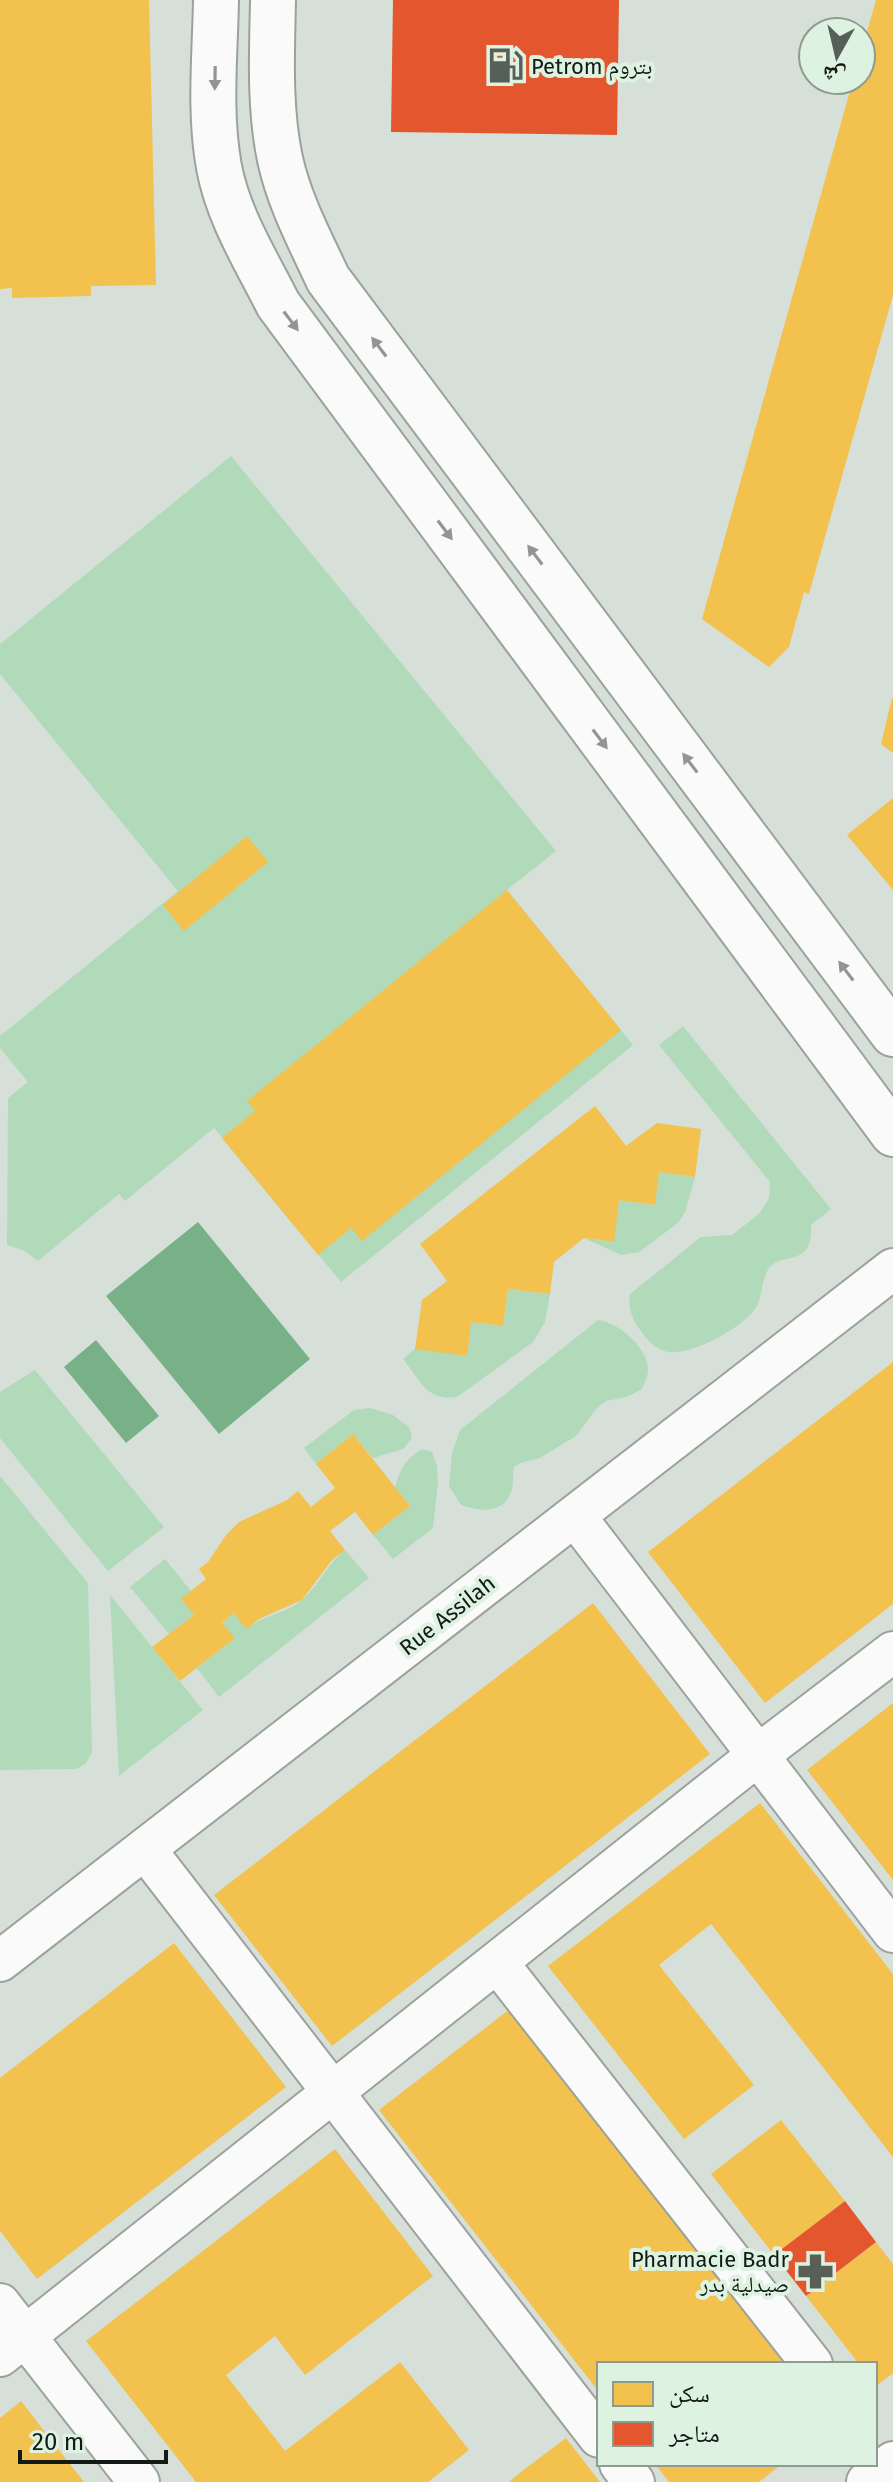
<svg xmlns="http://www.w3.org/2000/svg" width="893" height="2482" font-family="'Fira Sans','Noto Naskh Arabic',sans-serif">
<rect width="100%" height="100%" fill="#d6e0d8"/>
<!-- green -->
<path fill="#b0daba" d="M231 456 556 851 507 890 633 1045 341 1282 214 1128 125 1201 119 1194 38 1261 23 1250 7 1245 8 1098 28 1082 0 1048V1036L178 891 0 674V644Z
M683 1026 831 1209 811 1225C813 1269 782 1251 769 1268 761 1279 763 1298 755 1309 742 1328 691 1356 668 1352 661 1351 651 1344 647 1339 636 1325 627 1313 630 1294L701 1237 732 1235 759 1214 769 1198 770 1182 659 1045Z
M659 1172 695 1177 685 1212 678 1223 639 1252 621 1255 584 1238 613 1242 619 1200 654 1205Z
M508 1289 550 1294 545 1322 533 1342 457 1397C427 1402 420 1380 403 1359L415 1349 471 1322 503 1326Z
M598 1320C618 1322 649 1348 648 1371 648 1376 644 1384 642 1389L627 1397 606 1401 596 1409 576 1436 538 1459 523 1462 514 1467C512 1474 514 1485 511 1492 503 1515 478 1511 461 1505L449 1486 452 1453 460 1430Z
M35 1370 164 1527 108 1571 0 1438V1392Z
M370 1408 393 1415 409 1427 412 1438 403 1449 373 1458 353 1434 316 1464 304 1448 354 1410Z
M422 1449 432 1452 437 1466 438 1483 433 1528 393 1559 373 1535 410 1506 395 1487C400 1469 406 1459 422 1449Z
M0 1476 88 1583 92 1752 86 1763 77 1769 0 1770Z
M345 1550 369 1578 219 1697 197 1668 234 1639 222 1623 234 1613 247 1628C264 1615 288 1613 303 1599 320 1584 327 1564 345 1550Z
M165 1559 191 1591 194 1615 169 1634 130 1587Z
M110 1595 203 1710 119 1776Z"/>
<!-- water -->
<path fill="#78b188" d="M198 1222 310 1359 219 1434 106 1296Z
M96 1340 159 1416 126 1443 64 1367Z"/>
<!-- homes -->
<path fill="#f2c14e" d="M0 0H149L156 285 91 286V296L12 298V288L0 289Z
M876 0H893V295L809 594 804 592 789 647 769 667 702 619 853 80H861V53Z
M892 698H893V753L881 744Z
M893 798V890L847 835Z
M247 836 268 862 184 931 163 905Z
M507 890 621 1030 362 1241 351 1228 318 1255 222 1138 255 1111 247 1101Z
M595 1106 626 1146 657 1123 701 1129 695 1177 659 1172 655 1205 619 1200 614 1242 584 1238 554 1262 550 1294 508 1289 503 1326 471 1322 467 1356 415 1349 422 1300 447 1281 420 1244Z
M893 1362V1604L765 1703 648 1552Z
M353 1434 410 1506 373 1535 355 1512 330 1531 345 1550 332 1560 302 1600 259 1619 246 1629 234 1613 222 1623 235 1638 180 1681 152 1647 194 1615 181 1599 206 1579 199 1569 208 1562 226 1535 239 1522 287 1500 298 1491 311 1507 335 1488 316 1464Z
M593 1603 710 1754 332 2046 214 1895Z
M893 1703V1880L807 1770Z
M760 1803 893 1974V2157L711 1924 659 1965 754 2085 684 2139 548 1966Z
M174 1943 286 2087 37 2279 0 2231V2078Z
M510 2009 787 2364H599V2392L379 2110Z
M781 2120 845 2201 774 2255 711 2174Z
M335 2149 433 2276 305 2375 275 2336 226 2375 285 2451 400 2362 469 2450 428 2482H196L86 2341Z
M876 2242 893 2264V2373L876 2386 875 2364H859L806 2296Z
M21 2401 52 2441 84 2482H0V2418Z
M566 2438 600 2482H509L522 2471Z
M655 2464H782L759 2482H669Z"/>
<!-- shops -->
<path fill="#e4572e" d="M393 0H619L617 135 391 132Z
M845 2201 876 2242 806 2296 774 2255Z"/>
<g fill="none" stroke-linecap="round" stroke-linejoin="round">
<defs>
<path id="street" d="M575 1516 893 1932
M145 1849 599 2437
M0 1961 893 1269
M497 1962 812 2364
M0 2304 139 2482
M0 2356 758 1755 893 1652
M620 2464 634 2482
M867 2482 893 2462"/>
<path id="secondary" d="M216 0C215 55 209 113 219 167 228 216 256 260 278 304L893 1134
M273 0C272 53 269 107 280 159 289 201 310 240 328 279L893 1034"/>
</defs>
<!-- street casing -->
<use href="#street" stroke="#9ba29c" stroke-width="44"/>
<!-- secondary casing -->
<use href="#secondary" stroke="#9ba29c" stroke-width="48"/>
<!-- street -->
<use href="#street" stroke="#f9faf9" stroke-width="40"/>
<!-- secondary -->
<use href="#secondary" stroke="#f9faf9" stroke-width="44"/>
</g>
<!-- one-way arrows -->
<defs><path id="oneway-solid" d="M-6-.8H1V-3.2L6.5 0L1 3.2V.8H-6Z" transform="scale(2)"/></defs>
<g fill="#929592">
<use href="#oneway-solid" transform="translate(215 78) rotate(91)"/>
<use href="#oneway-solid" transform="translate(291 321) rotate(53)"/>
<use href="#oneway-solid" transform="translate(379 347) rotate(-127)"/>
<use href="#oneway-solid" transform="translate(445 530) rotate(53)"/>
<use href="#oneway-solid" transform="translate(535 555) rotate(-127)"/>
<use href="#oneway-solid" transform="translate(600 739) rotate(53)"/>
<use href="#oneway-solid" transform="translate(690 763) rotate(-127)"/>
<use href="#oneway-solid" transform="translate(846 971) rotate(-127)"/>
</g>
<!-- icons -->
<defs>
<symbol id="fuel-bare" viewBox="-9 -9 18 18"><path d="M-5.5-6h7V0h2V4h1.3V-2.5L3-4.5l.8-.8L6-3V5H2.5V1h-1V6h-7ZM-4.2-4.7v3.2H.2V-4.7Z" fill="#575f59" stroke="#def2e1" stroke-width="2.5" paint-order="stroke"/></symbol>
<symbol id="pharmacy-bare" viewBox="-9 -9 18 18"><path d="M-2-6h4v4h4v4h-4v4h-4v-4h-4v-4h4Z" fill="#575f59" stroke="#def2e1" stroke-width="2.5" paint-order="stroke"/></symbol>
</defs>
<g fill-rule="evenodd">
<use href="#fuel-bare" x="480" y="40" width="51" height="51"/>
<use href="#pharmacy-bare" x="790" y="2246" width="51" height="51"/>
</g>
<g text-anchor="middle" stroke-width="8" stroke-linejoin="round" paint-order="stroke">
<!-- poi labels -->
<g font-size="22" fill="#131a14" stroke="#def2e1" text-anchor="start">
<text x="531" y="74">Petrom بتروم</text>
<text x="789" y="2267" text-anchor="end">Pharmacie Badr<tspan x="789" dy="25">صيدلية بدر</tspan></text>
</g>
<!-- street labels -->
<g font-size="22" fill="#131a14" stroke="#def2e1">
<text transform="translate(447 1615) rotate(-38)" y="8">Rue Assilah</text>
</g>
</g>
<!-- legend -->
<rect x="597" y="2362" width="280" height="104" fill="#def2e1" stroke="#8d9c8f" stroke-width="2"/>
<rect x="613" y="2382" width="40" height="24" fill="#f2c14e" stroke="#8d9c8f" stroke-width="2"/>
<text x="669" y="2402" font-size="24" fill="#131a14">سكن</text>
<rect x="613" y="2422" width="40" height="24" fill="#e4572e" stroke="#8d9c8f" stroke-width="2"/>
<text x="669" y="2442" font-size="24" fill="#131a14">متاجر</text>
<!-- north arrow -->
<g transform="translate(837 56) rotate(188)"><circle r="38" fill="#def2e1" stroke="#8d9c8f" stroke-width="2"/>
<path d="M0-6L14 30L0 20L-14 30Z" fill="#575f59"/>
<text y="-12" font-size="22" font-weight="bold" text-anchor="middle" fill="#131a14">ش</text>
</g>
<!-- scale -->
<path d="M20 2450v12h146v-12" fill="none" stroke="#131a14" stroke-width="4"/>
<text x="32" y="2450" font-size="24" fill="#131a14" stroke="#def2e1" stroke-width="6" paint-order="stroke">20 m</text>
</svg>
